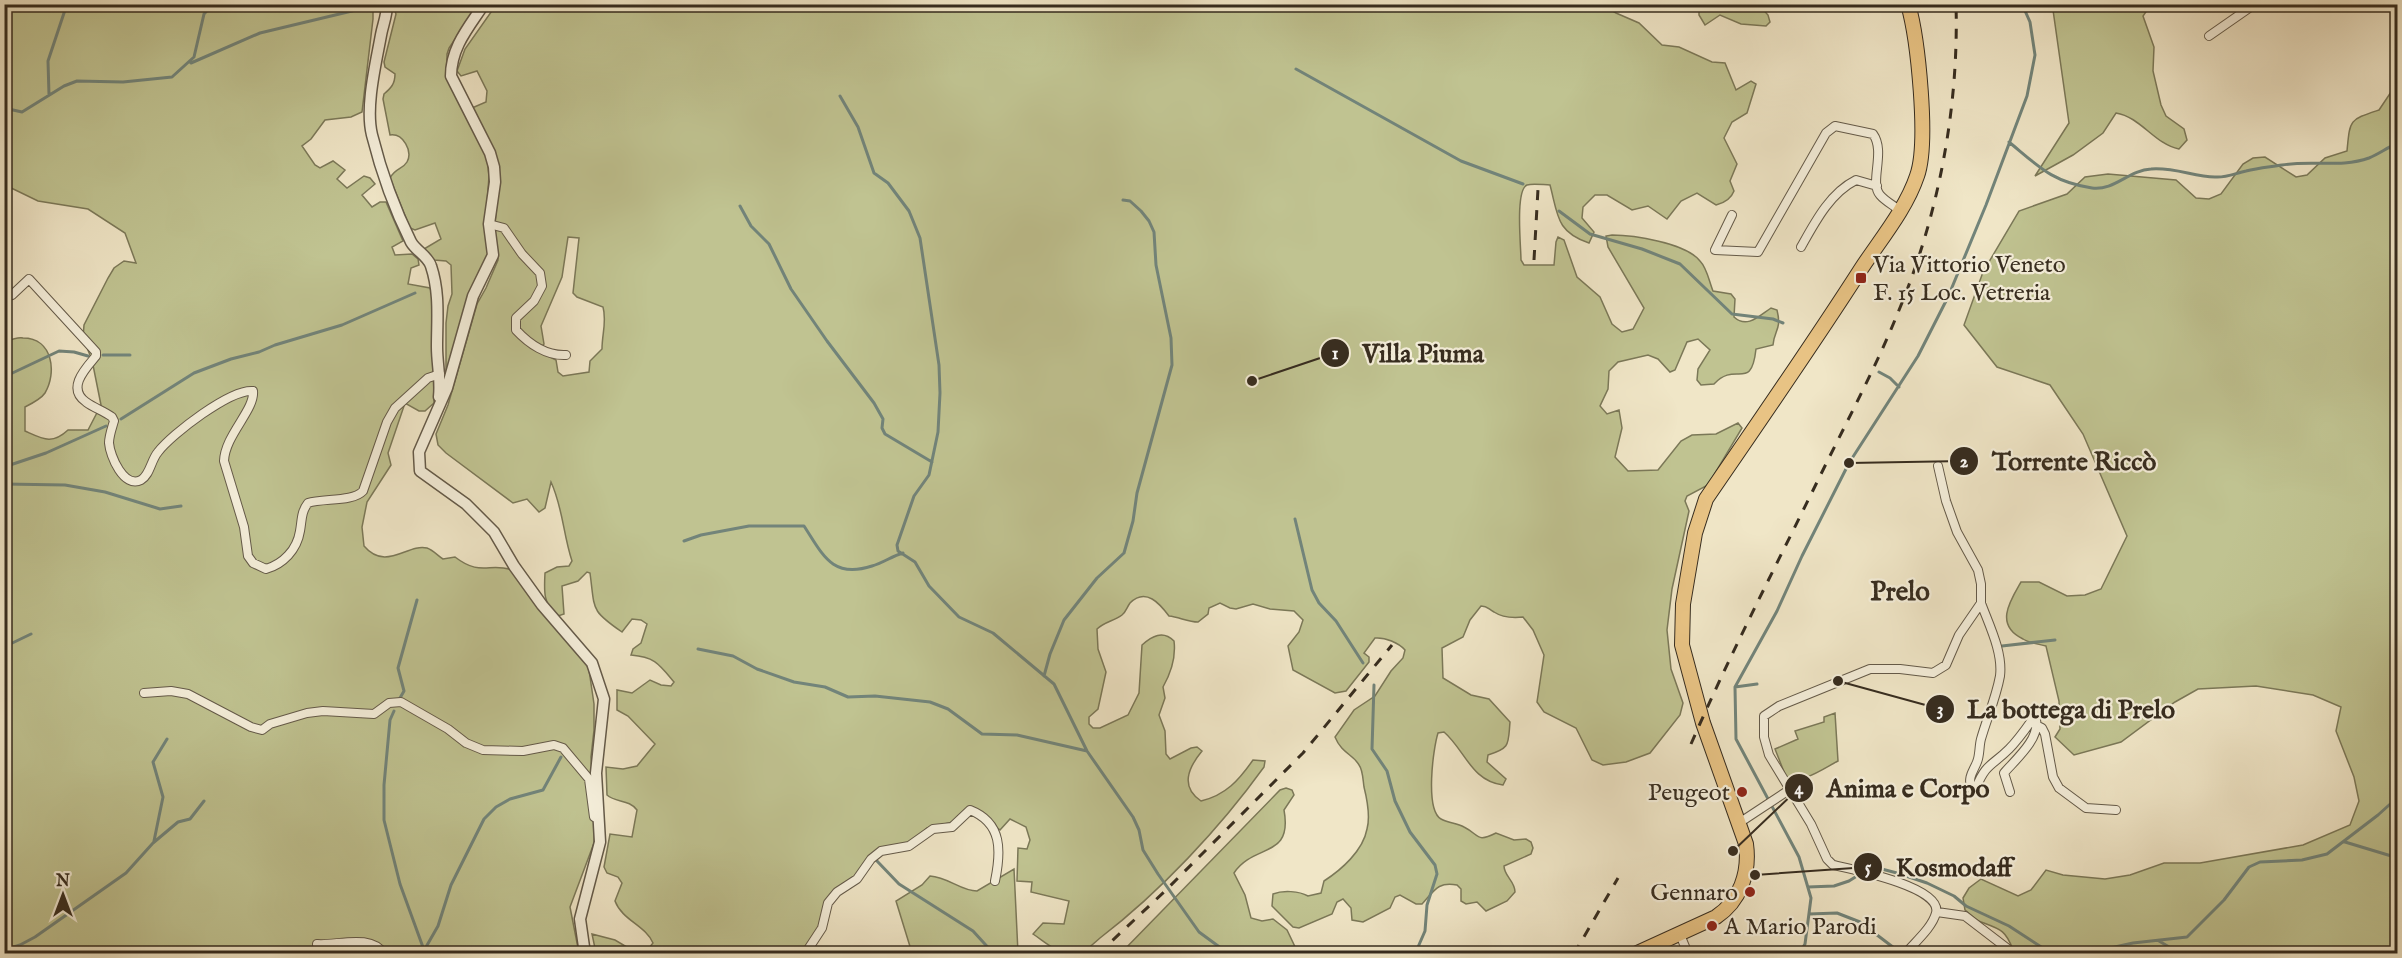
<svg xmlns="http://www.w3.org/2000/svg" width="2402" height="958" font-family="'IM FELL English',serif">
<rect width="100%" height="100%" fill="#f0e6c7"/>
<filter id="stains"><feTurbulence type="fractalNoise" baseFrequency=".00333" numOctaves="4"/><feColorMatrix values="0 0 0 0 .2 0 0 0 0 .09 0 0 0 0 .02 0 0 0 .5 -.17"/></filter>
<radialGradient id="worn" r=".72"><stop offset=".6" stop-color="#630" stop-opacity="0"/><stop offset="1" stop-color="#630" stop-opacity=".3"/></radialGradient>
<!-- green -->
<path fill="#c0c391" stroke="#7b7858" stroke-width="1.5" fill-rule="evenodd" d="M4 5H373V19L362 112 351 117 325 120 311 139 302 146 315 165 320 168 333 161 345 170 337 179 347 188 364 176 370 178 375 184 362 195 372 207 380 202H386L403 241 392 247 395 255 412 254 418 259 419 265 411 268 408 284 430 288 432 294 434 403 425 411H419L405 403 388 453 391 465 367 502 362 527 364 546C386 572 408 543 427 548 433 550 438 556 443 559L455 557C481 577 489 562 513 570L584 659 589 670 594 704V730L591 757 595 826 594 843 570 907 579 953H5V342C10 340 18 337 23 338 53 338 57 373 45 393 41 399 31 404 25 407V431C43 439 52 445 68 430H88L101 405 92 360 83 338 84 325 108 278 114 268 124 261 136 263 125 233 88 209 38 201 5 185Z
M393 5H478L449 48 447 54V79L487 158 489 176 486 218 488 254 446 375V323L448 306 452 294 451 265 446 261 434 260 424 249 441 239 435 223 415 230 410 228 390 178C395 168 403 169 407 162 413 151 403 133 390 135L383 99 384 94C391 88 395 84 395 74L385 67 384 62 396 14Z
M496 5H1603L1616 13 1639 23 1662 45 1679 47 1712 62 1725 63 1736 90 1751 81 1756 84 1747 113 1732 122 1724 138 1737 164 1730 181 1734 191C1731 199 1724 203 1716 205L1697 193 1681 201 1667 219 1648 206 1632 210 1607 195H1595L1583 207 1582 218 1594 232 1589 243C1556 232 1558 215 1550 185 1544 185 1533 183 1527 185 1515 190 1521 247 1521 260L1524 265H1554L1556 242 1558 237 1564 240 1577 277 1600 297 1612 324 1622 332 1633 329 1644 308 1608 247 1606 236 1612 235C1633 235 1686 243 1700 261 1707 268 1709 281 1713 291L1731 294 1735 299 1734 317C1747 329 1759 316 1771 308L1777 310C1782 330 1774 330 1773 345L1756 349C1751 393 1736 360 1714 384L1701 385 1697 380 1698 369 1710 350 1698 339 1687 342 1675 370 1670 372 1658 359 1648 355 1618 362 1609 371 1608 389 1600 406 1607 414 1619 410 1622 428 1615 457 1628 471 1658 470 1681 441 1692 435 1716 434 1738 423 1742 428 1708 485 1687 496 1685 501 1689 511 1672 589 1667 630 1671 669 1683 703 1680 715 1650 753 1626 762 1603 765 1592 760 1576 728 1544 712 1537 702 1544 655 1533 630 1523 617C1513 618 1503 618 1494 612 1488 609 1488 606 1481 606L1470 620 1463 637 1442 648 1443 678 1471 695 1489 699 1510 722C1508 744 1511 748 1488 755L1487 762 1506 779 1503 785C1471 781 1465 750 1444 732L1438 733C1433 749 1425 810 1441 819 1448 823 1457 823 1464 827 1480 835 1476 843 1496 833L1514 840 1526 839 1531 842 1533 848 1531 854 1504 866C1504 876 1515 881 1515 892L1507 901 1486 911 1477 902 1466 904 1461 901V889L1457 885C1438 881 1434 891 1422 904H1416L1400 895 1395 897 1390 908 1363 922 1352 920 1351 908 1343 899 1337 902 1332 914 1299 928 1293 927 1272 906 1273 894C1283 890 1299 891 1308 896L1321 893 1324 881C1341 870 1363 851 1367 829 1370 818 1367 799 1364 787 1363 781 1363 770 1359 765 1353 754 1342 754 1335 737L1354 710 1375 696 1391 671 1403 658 1405 650C1399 643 1385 637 1375 638L1364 653 1369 657V662L1346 691 1335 693 1293 670 1288 646 1299 632 1303 620 1294 611 1270 609 1253 604 1236 609 1230 608 1220 603 1209 608 1208 614 1198 622C1188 622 1179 617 1169 616 1160 604 1146 587 1130 603 1127 607 1126 612 1122 615 1114 621 1104 622 1097 629L1098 649 1106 672 1098 709 1089 717V724L1093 728H1100L1128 715 1139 693 1142 645C1152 636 1163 630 1174 641 1176 657 1171 673 1163 687L1165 698 1159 715 1165 731 1166 754 1170 759 1191 748 1197 747 1202 751C1188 768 1180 787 1201 801 1226 795 1239 780 1253 760L1265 761 1264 767C1220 828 1160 892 1100 938 1094 943 1085 953 1078 953 1059 956 1048 944 1033 934L1043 923 1064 924 1069 901 1031 892 1032 882 1017 881 1018 848 1027 849 1030 840 1026 827 1010 819 1000 830 972 807 953 822 927 828 910 843 885 847 856 875 834 890 816 934 801 953H645L653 943C646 926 622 920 615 901L622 883 618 877 607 873 604 867 610 834 632 837 637 810C629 799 616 803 607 795L606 767 623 769 637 766 655 744 628 716 617 710V690L632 693 650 680 661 685 671 686 674 682C659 664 655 657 631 655L633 649 641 643 647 624 641 620 632 619 622 632C590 610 595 610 590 573L587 572 578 581 562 586 564 614 558 616C543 605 544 591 545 573L557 567 569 566 572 561C563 534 563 508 551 482L545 508 539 512 527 499 513 503 446 453 438 445 436 434 448 405 477 304 486 288 498 260V252L494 233 498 191 472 108 486 102 487 91 477 71 461 76 457 71 465 49ZM568 237 579 238 573 293 577 297 603 307C607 321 602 334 602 349L590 361 589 372 563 376 558 372 556 360 538 351 544 344 541 326 562 277Z
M1699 5H1759L1768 15 1770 22 1766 26 1741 24 1720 15 1705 25 1699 15Z
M2050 5H2160L2150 6 2143 16 2154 47 2153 71 2161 105 2166 116 2184 129 2187 140 2179 149C2154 144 2141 117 2116 113L2103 133 2073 155 2035 176 2069 123 2053 10Z
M2397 86V953H2011L2013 950C2006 930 2000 929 1981 922 1975 920 1969 913 1965 910L1963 898 1969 888 1981 879 2018 896 2031 890 2046 870 2063 875 2105 879 2130 875 2164 863H2200L2303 845 2350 825 2359 801 2354 777 2336 731 2341 707 2313 695 2256 686 2198 689 2175 702 2121 742 2074 755 2055 737 2060 729 2059 701 2046 646C2039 644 2029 643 2023 639 1994 625 2010 601 2021 582H2039L2067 596 2085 595 2101 589 2127 536 2083 434 2050 385 1997 367 1964 325 1983 272 2019 211 2067 194 2085 177 2108 174 2176 180 2196 198 2209 199 2221 194 2243 164 2253 158 2265 157 2296 177 2307 175 2325 158 2347 151C2350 119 2349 120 2379 110L2393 89Z
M1835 713 1838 761C1824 768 1802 785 1786 777L1775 749 1798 739 1795 731 1824 722V717Z
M1286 788 1292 790 1294 795 1284 810C1293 859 1254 843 1234 873L1245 895 1251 918 1262 921 1273 919 1287 930 1298 953H1121L1280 790Z
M1014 869 1018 953H912L896 901 922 885 930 876C948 877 961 891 977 891Z
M592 934 615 940 637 953H596Z"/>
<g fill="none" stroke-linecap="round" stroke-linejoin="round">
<!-- stream -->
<path stroke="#72847a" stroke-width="3" d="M191 63 260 33 377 5
M1296 69 1461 161 1523 184
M49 95 48 61 67 4
M840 96 858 127 874 173 888 183 909 211 920 238 939 365 940 393 938 432 929 475 914 496 897 545 898 551 915 562 929 586 959 617 993 633 1054 684 1087 751 1133 817 1139 830 1143 850 1158 874 1199 932 1229 954
M4 108 22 112 64 86 77 81 123 82 172 77 194 57 204 14 213 4
M2009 142C2038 166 2052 182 2092 188 2114 191 2129 170 2151 169 2175 167 2194 177 2215 177 2226 178 2236 173 2246 171 2258 168 2270 167 2282 165 2310 160 2342 168 2369 158 2379 154 2388 147 2398 143
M740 206 751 226 769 244 791 289 827 341 874 403 883 419 882 428 885 434 932 462
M1559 211 1590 234 1642 249 1680 264 1732 314 1773 319 1783 323
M103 355H130
M1879 372 1890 378 1899 387
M4 377 59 351 74 352 88 356
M121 419 194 373 231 359 259 352 275 345 342 325 415 293
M4 467 46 453 106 426
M4 484 65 485 105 492 160 509 181 506
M1295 519 1312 590 1319 603 1336 621 1363 663
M684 541 701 535 749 526H804C823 555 832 579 872 566 883 563 892 556 903 553
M2002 646 2055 640
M4 647 31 634
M698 649 733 656 757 669 794 682 825 687 848 697 875 696 930 702 948 709 982 734 1017 735 1087 751
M1044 676 1050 654 1064 620 1097 578 1124 553 1133 521 1137 493 1172 365 1171 338 1156 265 1154 232 1149 221 1141 211 1130 201 1123 200
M1374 685 1372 749 1387 771 1395 801 1410 832 1435 865 1437 874 1427 905 1425 931 1415 954
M1735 687 1757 684
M400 698 404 691 398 668 417 600
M394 711 390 720 384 785V820L400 884 424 950
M154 841 163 797 153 762 167 739
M2345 842 2398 858
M877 861 899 884 973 931 994 954
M1808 887 1834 886 1849 881 1868 869 1874 867 1897 873 1927 883 1954 896 1966 906 2009 926 2049 952 2057 954
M1809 914 1837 913 1860 922 1902 954
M2159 941 2181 954
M4 950 20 945 35 937 126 873 153 843 178 822 190 819 204 801
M422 954 438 926 451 885 484 819 496 807 510 799 543 790 561 757
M1799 954 1805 944 1811 898 1799 857 1736 739 1735 687 1777 611 1802 556 1849 463 1918 356 1948 297 1986 205 2027 96 2035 55 2030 22 2022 4
M2083 954 2133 943 2187 937 2224 900 2249 867 2260 862 2302 860 2327 854 2378 815 2398 797"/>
<defs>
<path id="minor" d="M2209 36 2255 4
M1732 215 1715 250 1758 252 1826 133 1835 126 1873 134C1886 152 1869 182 1880 195 1885 201 1893 205 1899 210
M489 224 504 228 522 254 540 273 542 286 534 301 516 318V330C529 344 547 356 566 355
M1801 247C1815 222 1830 193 1856 180L1877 186
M4 298 12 295 29 279 96 352V356C86 368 66 388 86 402 94 408 104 411 112 417L114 421C112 428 109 436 109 443 110 456 124 489 141 480 150 475 151 460 158 452 172 434 230 389 253 391 255 410 225 435 224 461L244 527 248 556 253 563 266 569C283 564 297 550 300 531 302 520 301 512 308 503 323 498 353 502 363 491L387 422 395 408 428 378 440 374
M1981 603C1989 625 2003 652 2000 676 1996 698 1987 718 1981 739 1979 746 1980 755 1977 762 1973 772 1968 776 1971 788H1976C1986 763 1992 766 2009 749 2018 740 2025 730 2032 720H2036C2040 739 2015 760 2004 773L2010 792
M144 693 171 691 188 694 251 727 262 730 270 724 307 713 323 711 374 714 389 703 401 702 448 729 466 743 483 750 523 751 554 745 563 748 589 779 594 817 598 819
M2038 726 2042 728 2045 734 2053 777 2059 788 2086 808 2116 810
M1739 823 1789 790
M1937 912 1965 916 2008 949 2007 952 1984 954
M1679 932 1688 954
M317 944C336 946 371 933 384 954
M67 954V953
M805 954 822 928 828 903 837 892 857 879 871 859 881 851 909 846 933 829 952 827 970 810C1003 823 1001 852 995 881
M1905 954C1915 942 1932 928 1936 913 1943 887 1851 869 1833 865L1827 859 1811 824 1769 755 1764 737V716L1779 706 1870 669H1900L1933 673 1946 665 1959 635 1981 603V584L1978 570 1957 532 1946 501 1938 466"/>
<path id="tertiary" d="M387 4C387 16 383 24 381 35 376 63 365 107 372 135 381 171 394 208 411 242 416 251 428 256 431 266 440 293 437 319 437 347 437 364 441 380 439 397
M484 4C469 27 451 47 451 76L490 153 494 167 495 182 489 224 493 255 473 296 447 388 419 452 420 471 466 504 494 532 514 566 542 605 592 663 604 699 596 773 600 842 580 919 585 954"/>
<path id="primary" d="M1635 954 1716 917C1740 901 1750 873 1746 844L1703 723 1682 645 1683 604 1695 533 1706 499C1758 423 1811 347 1861 269 1880 240 1906 209 1917 176 1929 143 1918 39 1908 4"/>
</defs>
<!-- minor casing -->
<use href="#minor" stroke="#645a49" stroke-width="10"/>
<!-- tertiary casing -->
<use href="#tertiary" stroke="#645a49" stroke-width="13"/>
<!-- primary casing -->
<use href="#primary" stroke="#362c1f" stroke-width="16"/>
<!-- minor -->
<use href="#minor" stroke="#f5efdb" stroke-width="8"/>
<!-- tertiary -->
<use href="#tertiary" stroke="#f5efdb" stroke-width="10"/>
<!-- primary -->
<use href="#primary" stroke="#e8c384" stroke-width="14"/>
<!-- rail -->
<path stroke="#362c1f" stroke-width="3" stroke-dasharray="10 10" stroke-linecap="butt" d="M1534 260 1538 189
M1691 744C1731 652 1777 564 1821 474 1847 421 1875 369 1897 315 1938 218 1959 109 1956 4
M1098 954 1164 892 1303 753 1392 645
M1574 954 1618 878"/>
</g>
<!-- markers -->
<g fill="#8f2418" stroke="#f5efdb" stroke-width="2">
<rect x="1855" y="272" width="12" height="12" rx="3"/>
<circle cx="1742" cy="792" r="6"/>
<circle cx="1750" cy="892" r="6"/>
<circle cx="1712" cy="926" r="6"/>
</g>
<g text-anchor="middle" stroke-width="4.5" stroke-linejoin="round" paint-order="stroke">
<!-- poi labels -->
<g font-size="24" fill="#362c1f" stroke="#f5efdb" text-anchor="start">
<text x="1873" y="272">Via Vittorio Veneto<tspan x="1873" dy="28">F. 15 Loc. Vetreria</tspan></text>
<text x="1730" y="800" text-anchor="end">Peugeot</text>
<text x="1738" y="900" text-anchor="end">Gennaro</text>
<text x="1724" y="934">A Mario Parodi</text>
</g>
<!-- quarter labels -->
<g font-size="27" font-weight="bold" fill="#362c1f" stroke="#f5efdb">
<text x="1900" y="600">Prelo</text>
</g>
</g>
<!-- callouts -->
<path fill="none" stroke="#362c1f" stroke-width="2" d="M1252 381L1335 353M1849 463L1964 461M1838 681L1940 709M1733 851L1799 788M1755 875L1868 867"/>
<g fill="#362c1f" stroke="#f5efdb" stroke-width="2">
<circle cx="1252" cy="381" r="6"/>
<circle cx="1849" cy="463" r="6"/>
<circle cx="1838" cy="681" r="6"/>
<circle cx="1733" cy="851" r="6"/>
<circle cx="1755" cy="875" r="6"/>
<circle cx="1335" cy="353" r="15"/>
<circle cx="1964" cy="461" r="15"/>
<circle cx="1940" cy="709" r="15"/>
<circle cx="1799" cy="788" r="15"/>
<circle cx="1868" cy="867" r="15"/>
</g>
<g font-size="18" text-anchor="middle" font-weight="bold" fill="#fff">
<text x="1335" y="359">1</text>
<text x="1964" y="467">2</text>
<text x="1940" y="715">3</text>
<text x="1799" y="794">4</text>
<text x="1868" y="873">5</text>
</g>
<g font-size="26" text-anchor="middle" font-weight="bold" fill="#362c1f" stroke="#f5efdb" stroke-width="4.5" stroke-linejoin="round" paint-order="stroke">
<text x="1423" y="362">Villa Piuma</text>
<text x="2074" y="470">Torrente Riccò</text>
<text x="2071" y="718">La bottega di Prelo</text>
<text x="1908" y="797">Anima e Corpo</text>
<text x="1954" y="876">Kosmodaff</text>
</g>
<!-- margin -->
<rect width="2402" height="958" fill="none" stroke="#f0e6c7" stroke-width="24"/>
<rect x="6" y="6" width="2390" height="946" fill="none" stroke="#362c1f" stroke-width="3"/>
<rect x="12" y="12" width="2378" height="934" fill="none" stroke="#362c1f" stroke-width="1.5"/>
<!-- north arrow -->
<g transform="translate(63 895)" stroke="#f5efdb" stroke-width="4.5" paint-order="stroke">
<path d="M0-4.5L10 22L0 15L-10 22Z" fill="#362c1f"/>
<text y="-9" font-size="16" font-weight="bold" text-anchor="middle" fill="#362c1f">N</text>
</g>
<rect width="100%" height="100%" filter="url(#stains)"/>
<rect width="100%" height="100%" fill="url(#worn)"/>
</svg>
